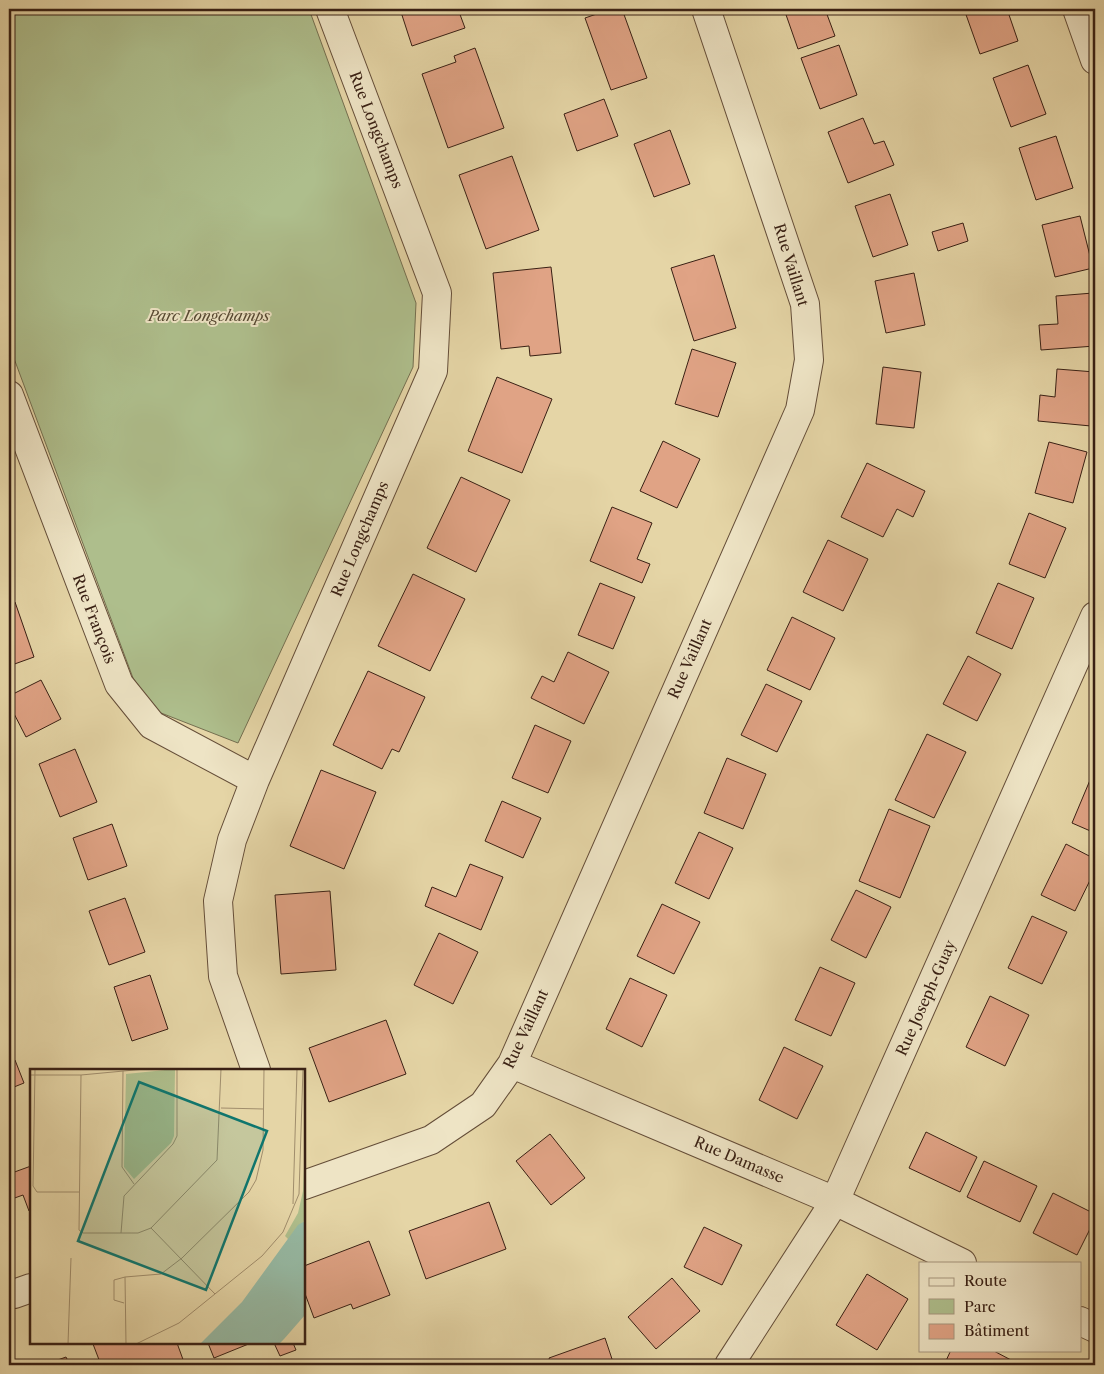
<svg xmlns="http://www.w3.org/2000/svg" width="1104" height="1374" font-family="'Libre Caslon Text',serif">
<rect width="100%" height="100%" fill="#e5d5a6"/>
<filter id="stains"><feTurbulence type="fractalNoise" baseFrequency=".004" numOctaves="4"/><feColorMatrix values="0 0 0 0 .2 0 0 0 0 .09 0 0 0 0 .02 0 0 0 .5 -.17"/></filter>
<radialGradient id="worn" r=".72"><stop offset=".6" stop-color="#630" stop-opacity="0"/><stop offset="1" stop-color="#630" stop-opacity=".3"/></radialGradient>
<!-- green -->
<path fill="#aebe8c" stroke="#746f50" d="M9 9H309L416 303 413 367 238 743 156 711 133 678 9 345Z"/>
<!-- building -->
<path fill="#e0a385" stroke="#392014" d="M400 9H458L465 28 412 46Z
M611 9H622L647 78 611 90 585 18Z
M784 9H825L835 36 798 49Z
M964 9H1007L1018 41 980 54Z
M839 45 857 95 820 109 801 58Z
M475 48 504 128 448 148 422 74 456 62 454 56Z
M1028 65 1046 114 1011 127 993 78Z
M604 99 618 136 577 151 564 114Z
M863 118 874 144 884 141 894 165 848 183 828 132Z
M670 130 690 184 654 197 634 144Z
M1056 136 1073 188 1036 200 1019 148Z
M512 156 539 230 486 249 459 175Z
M890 194 908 245 873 257 855 206Z
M1080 216 1093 268 1055 277 1042 225Z
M963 223 968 241 938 251 932 232Z
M714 255 736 328 694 341 671 268Z
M551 267 561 353 530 356 529 346 501 349 493 273Z
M914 273 925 325 886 333 875 281Z
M1093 293 1095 346 1041 350 1039 325 1058 324 1056 296Z
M692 349 736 363 718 417 675 404Z
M883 367 921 372 914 428 876 424Z
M1057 369 1095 372 1091 426 1038 421 1040 395 1055 397Z
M497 377 552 399 522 473 468 451Z
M663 441 700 459 677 508 640 491Z
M1049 442 1087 452 1073 503 1035 493Z
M867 463 925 491 913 517 897 509 883 537 841 517Z
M461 477 510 500 476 572 427 548Z
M612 507 652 523 637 559 650 564 642 583 590 561Z
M1029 513 1066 528 1045 578 1009 564Z
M828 540 868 559 843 611 803 592Z
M413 574 465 599 430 671 378 646Z
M600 583 635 597 613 649 578 635Z
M998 583 1034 598 1012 649 976 633Z
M15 602 34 657 9 666V604Z
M792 617 835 638 810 690 767 670Z
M568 652 609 672 584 724 531 698 542 676 554 682Z
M968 656 1001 674 977 721 943 704Z
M368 671 425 697 399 752 392 749 382 769 333 745Z
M41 680 61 719 26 737 9 704V696Z
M766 684 802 701 777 752 741 735Z
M535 725 571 741 548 793 512 778Z
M927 734 966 752 934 818 895 800Z
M75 749 97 802 60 817 39 764Z
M727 758 766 774 743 829 704 813Z
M321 770 376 792 344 869 290 846Z
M1093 773 1095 774V833L1072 823Z
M502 801 541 818 523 858 485 841Z
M889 809 930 826 900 898 859 881Z
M112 824 127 866 88 880 73 838Z
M699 832 733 848 709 899 675 883Z
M1066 844 1095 859V870L1075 911 1041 895Z
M470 864 503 877 481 930 425 906 432 887 456 897Z
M856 890 891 907 866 958 831 940Z
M330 891 336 970 281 974 275 895Z
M125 898 145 952 109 965 89 911Z
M662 904 700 922 674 974 637 956Z
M1032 916 1067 932 1042 984 1008 968Z
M439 933 478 952 453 1004 414 985Z
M820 967 855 983 831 1036 795 1020Z
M150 975 168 1029 132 1041 114 987Z
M630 978 667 995 642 1047 606 1029Z
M990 996 1029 1015 1005 1066 966 1047Z
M386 1020 406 1074 329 1102 309 1048Z
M784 1047 823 1066 797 1119 759 1100Z
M15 1060 24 1083 9 1089V1063Z
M926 1132 977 1157 960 1192 909 1168Z
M550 1134 585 1178 551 1205 516 1161Z
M984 1161 1037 1186 1020 1222 967 1197Z
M31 1166V1210L29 1211 23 1195 9 1200V1174Z
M1053 1193 1095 1214V1219L1077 1255 1033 1233Z
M489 1202 506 1249 426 1279 409 1231Z
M704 1227 742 1245 722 1285 684 1267Z
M369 1241 390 1295 353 1309 351 1304 314 1318 304 1291V1266Z
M867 1274 908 1299 877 1350 836 1325Z
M672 1278 700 1311 656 1349 628 1317Z
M605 1338 614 1365H551L549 1358Z
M96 1343H177L185 1365H101L93 1344Z
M208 1343H251L214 1358Z
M274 1343H293L296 1350 280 1356Z
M951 1350H992L1011 1360 1009 1365H944Z
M66 1357 70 1365H44Z"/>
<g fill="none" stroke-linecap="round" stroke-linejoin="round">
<defs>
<path id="minor" d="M1077 9 1095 60
M9 395 119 684 152 725 255 780
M512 1064 835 1201 962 1263
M256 1070 223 976 218 901 232 840 255 780 433 371 437 293 330 9
M304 1185 431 1140 483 1105 512 1064 800 410 809 360 805 304 706 9
M9 1294H14L31 1288
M1080 1321 1095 1328
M729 1365 835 1201 1095 616"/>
</defs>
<!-- minor casing -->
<use href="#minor" stroke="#644d38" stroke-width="30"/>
<!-- minor -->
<use href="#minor" stroke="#eee4c5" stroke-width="28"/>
</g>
<g text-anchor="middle" stroke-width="4" stroke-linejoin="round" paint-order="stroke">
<!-- street labels -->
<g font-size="15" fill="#392014" stroke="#eee4c5">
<text transform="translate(376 130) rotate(69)" y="5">Rue Longchamps</text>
<text transform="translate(791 265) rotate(73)" y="5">Rue Vaillant</text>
<text transform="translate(360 539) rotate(-67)" y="5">Rue Longchamps</text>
<text transform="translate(94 619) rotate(69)" y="5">Rue François</text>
<text transform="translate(690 659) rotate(-66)" y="5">Rue Vaillant</text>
<text transform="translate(926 998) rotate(-66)" y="5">Rue Joseph-Guay</text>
<text transform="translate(526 1029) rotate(-65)" y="5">Rue Vaillant</text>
<text transform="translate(739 1160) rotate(23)" y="5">Rue Damasse</text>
</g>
<!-- park labels -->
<g font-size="15" font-style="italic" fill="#564832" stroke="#eee4c5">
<text x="209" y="321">Parc Longchamps</text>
</g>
</g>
<!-- overview -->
<g transform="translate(30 1069)">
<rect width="275" height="275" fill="#e5d5a6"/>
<path d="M145 0 144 67 141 74 104 110 94 98 96 5ZM275 77V151L259 171 255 167 268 144 273 122Z" fill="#aebe8c"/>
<path d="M275 152V246L254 270 249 275H170L212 233 268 156Z" fill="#96b9a3"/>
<path fill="none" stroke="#a08d6c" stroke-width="1" d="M5 0 3 117 7 123H49M93 2 92 98 104 115M0 6H51L115 0M51 6 49 161 53 164H108L121 159 187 91 191 0M191 39 234 40M263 135 267 0M121 159 185 225M91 164 94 127 143 75 147 67V0M94 234 84 231V211L95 208M38 275 41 189M96 275 95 208 131 205 152 189 219 123 226 111 233 81 234 0M106 275 149 254 232 187 253 163 269 125 273 0"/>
<path fill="#0f766e" fill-opacity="0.15" stroke="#0f766e" stroke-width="2.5" d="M109 13 237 62 176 221 48 172Z"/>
<rect width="275" height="275" fill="none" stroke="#392014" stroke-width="2.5"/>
</g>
<!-- margin -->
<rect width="1104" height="1374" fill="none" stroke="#e5d5a6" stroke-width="30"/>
<rect x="10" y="10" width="1084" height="1354" fill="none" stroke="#392014" stroke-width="2.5"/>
<rect x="15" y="15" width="1074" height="1344" fill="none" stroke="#392014"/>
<!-- legend -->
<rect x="919" y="1262" width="162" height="90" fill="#eee4c5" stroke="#a6967e"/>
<rect x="929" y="1278" width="25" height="8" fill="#eee4c5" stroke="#a6967e"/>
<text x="964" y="1286" font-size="15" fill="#392014">Route</text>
<rect x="929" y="1299" width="25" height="15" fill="#aebe8c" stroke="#a6967e"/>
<text x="964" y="1312" font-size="15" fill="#392014">Parc</text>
<rect x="929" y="1324" width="25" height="15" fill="#e0a385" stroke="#a6967e"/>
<text x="964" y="1336" font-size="15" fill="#392014">Bâtiment</text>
<rect width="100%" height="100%" filter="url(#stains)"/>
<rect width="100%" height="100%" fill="url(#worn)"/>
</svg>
